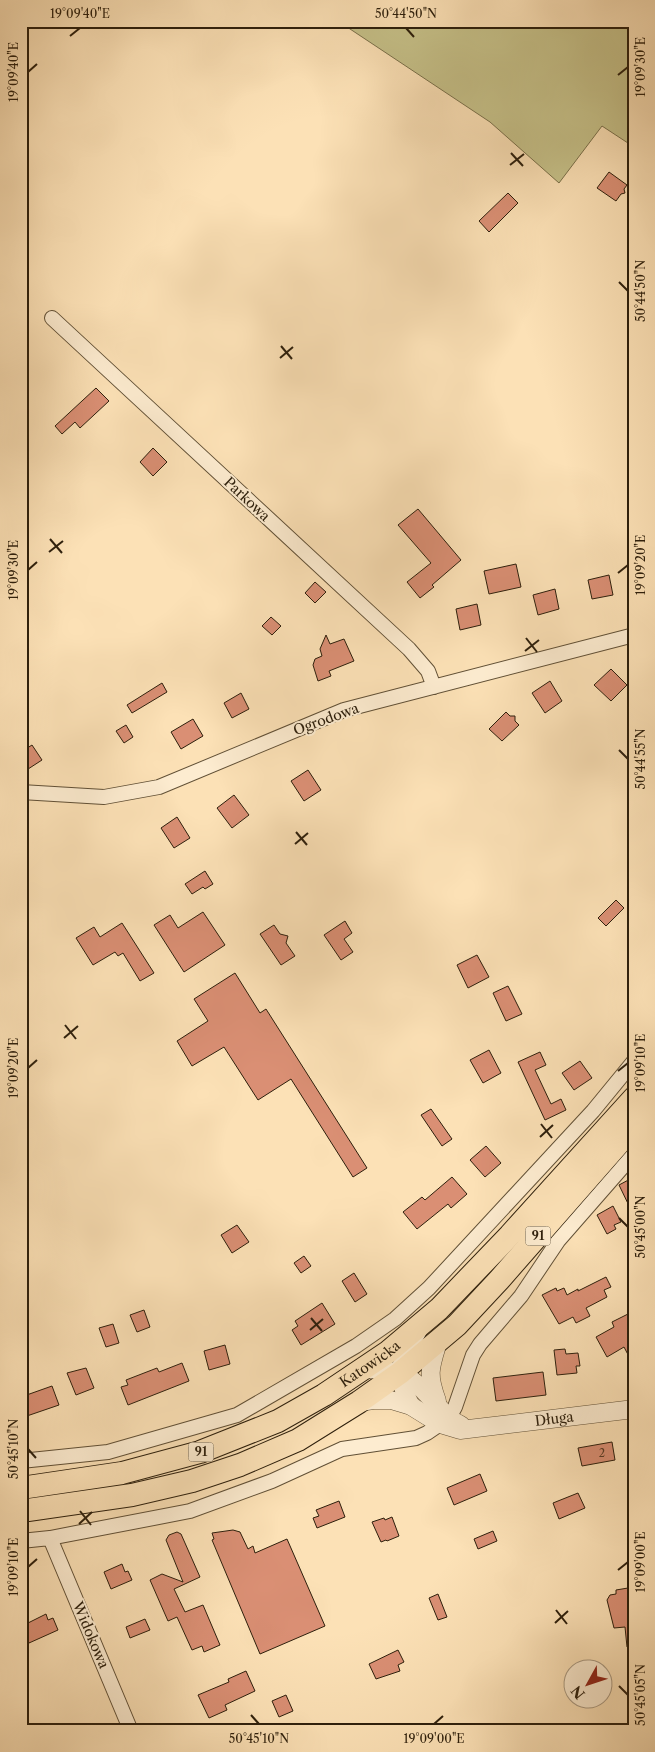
<svg xmlns="http://www.w3.org/2000/svg" width="655" height="1752" font-family="'Libre Caslon Text',serif">
<rect width="100%" height="100%" fill="#fce1b6"/>
<filter id="stains"><feTurbulence type="fractalNoise" baseFrequency=".004" numOctaves="4"/><feColorMatrix values="0 0 0 0 .2 0 0 0 0 .09 0 0 0 0 .02 0 0 0 .5 -.17"/></filter>
<radialGradient id="worn" r=".72"><stop offset=".6" stop-color="#630" stop-opacity="0"/><stop offset="1" stop-color="#630" stop-opacity=".3"/></radialGradient>
<!-- green -->
<path fill="#c6c189" stroke="#7a704a" d="M338 21H634V147L602 126 559 183 490 122Z"/>
<!-- building -->
<path fill="#da8f74" stroke="#2d1f0c" d="M609 172 627 185 624 189 625 193 621 194 616 201 597 188Z
M508 193 518 203 489 232 479 221Z
M96 388 109 401 80 428 75 422 62 434 55 426Z
M153 448 167 462 153 476 140 462Z
M418 509 461 560 432 585 434 587 420 598 407 582 431 563 398 525Z
M516 564 521 587 489 594 484 571Z
M609 575 613 595 592 599 588 580Z
M315 582 326 592 315 603 305 593Z
M555 589 559 609 538 615 533 595Z
M477 604 481 625 460 630 456 609Z
M271 617 281 626 272 635 262 626Z
M326 635 330 644 344 639 354 661 329 671 331 676 318 681 313 665 315 659 322 656 320 649Z
M611 669 627 685 611 701 594 685Z
M550 681 562 701 545 713 532 693Z
M162 683 167 692 132 713 127 705Z
M241 693 249 709 232 718 224 703Z
M506 712 510 716H515V721L519 725 502 741 489 729Z
M193 719 203 736 181 749 171 732Z
M126 725 133 737 124 743 116 731Z
M32 745 42 760 25 771 21 766V752Z
M308 770 321 790 304 801 291 781Z
M234 795 249 815 232 828 217 808Z
M177 817 190 838 174 848 161 828Z
M205 871 213 884 205 889 203 887 192 894 185 884Z
M616 900 624 908 606 926 598 918Z
M203 912 225 945 184 972 154 925 170 915 178 928Z
M345 921 352 933 344 939 353 952 341 960 324 935Z
M122 923 154 973 140 981 123 953 118 956 115 952 93 965 76 938 94 927 100 937Z
M274 925 280 934 288 936 286 943 295 956 281 965 260 934Z
M477 955 489 977 468 988 457 965Z
M235 973 260 1013 266 1009 367 1168 353 1177 291 1079 258 1100 224 1047 192 1066 177 1041 208 1021 194 999Z
M508 986 522 1014 506 1021 493 993Z
M489 1050 501 1073 483 1083 470 1060Z
M540 1052 546 1065 535 1070 551 1104 561 1099 566 1110 545 1120 518 1062Z
M580 1061 592 1078 574 1090 562 1073Z
M431 1109 452 1139 442 1146 421 1115Z
M486 1146 501 1163 485 1177 470 1160Z
M452 1177 467 1194 451 1208 448 1204 417 1229 403 1212 422 1197 425 1200Z
M634 1177V1216L619 1185Z
M613 1206 621 1222 614 1225 616 1229 607 1234 597 1215Z
M237 1225 249 1242 232 1253 221 1235Z
M304 1256 311 1266 301 1273 294 1263Z
M354 1273 367 1294 355 1302 342 1281Z
M606 1277 611 1287 604 1290 607 1297 586 1308 590 1316 576 1323 573 1317 559 1324 542 1295 556 1288 557 1291 564 1288 567 1295 578 1289V1291Z
M322 1303 335 1324 301 1345 292 1330 298 1326 295 1321Z
M144 1310 150 1327 137 1332 130 1315Z
M634 1311V1366L624 1347 607 1357 596 1337 614 1327 612 1322Z
M113 1324 119 1343 106 1347 99 1328Z
M225 1345 230 1364 209 1370 204 1351Z
M565 1349 566 1354 578 1353 580 1366H576L577 1373 557 1375 554 1350Z
M182 1363 189 1381 128 1405 121 1387 128 1385 126 1380 157 1368 159 1372Z
M86 1368 94 1388 76 1395 67 1373Z
M543 1372 546 1395 496 1401 493 1378Z
M52 1386 59 1405 21 1418V1397Z
M612 1442 615 1460 582 1466 578 1448Z
M480 1474 487 1491 454 1505 447 1488Z
M578 1493 585 1508 559 1519 553 1503Z
M339 1501 345 1517 317 1528 313 1518 319 1516 316 1510Z
M392 1517 399 1536 387 1541 386 1540 381 1542 372 1522 384 1518 385 1520Z
M233 1530 240 1532 248 1549 253 1546 255 1553 287 1539 325 1626 260 1654 212 1540 214 1539 212 1533Z
M493 1531 497 1541 478 1549 474 1539Z
M177 1532 181 1534 200 1577 174 1589 185 1612 203 1605 220 1645 204 1652 202 1646 192 1650 177 1617 168 1621 150 1580 162 1574 183 1582 166 1540 169 1535Z
M122 1564 125 1572 128 1571 132 1580 111 1589 104 1572Z
M634 1587V1646L627 1647 625 1627 614 1628 607 1600 610 1595 616 1594V1590Z
M438 1594 447 1617 438 1620 429 1598Z
M46 1614 48 1620 53 1618 58 1630 29 1643 22 1626Z
M145 1619 150 1630 130 1638 126 1627Z
M398 1650 404 1662 398 1665 400 1671 376 1679 369 1664Z
M246 1671 255 1691 225 1705 227 1710 209 1718 198 1695 229 1682 228 1679Z
M286 1695 293 1711 279 1717 272 1701Z"/>
<g fill="none" stroke-linecap="round" stroke-linejoin="round">
<defs>
<path id="minor" d="M52 318 409 649 428 671 434 687
M21 792 104 797 159 787 344 710 634 635
M21 1461 108 1452 237 1415 356 1346 395 1319 429 1288 593 1111 634 1061
M50 1538 131 1731
M21 1541 50 1538 190 1511 272 1481 342 1449 416 1438 427 1433 449 1418 455 1407 473 1355 480 1344 521 1296 558 1241 634 1154"/>
<g id="tertiary">
<path d="M364 1369C404 1369 411 1376 437 1405 444 1413 451 1421 461 1425"/>
<path d="M437 1401C427 1374 430 1368 438 1342"/>
<path id="s1" d="M360 1402 373 1400H391L411 1406 440 1424 460 1430 634 1409"/>
<path d="M411 1406C393 1372 401 1361 418 1330"/>
</g>
<g id="primary">
<path id="s2" d="M21 1488 122 1473 200 1452 278 1421 324 1395 388 1352 439 1309 510 1235 634 1098"/>
<path d="M21 1511 132 1495 192 1481 240 1465 298 1440 359 1402 400 1373 457 1325 499 1280 634 1126"/>
</g>
</defs>
<!-- minor casing -->
<use href="#minor" stroke="#615036" stroke-width="16"/>
<!-- tertiary casing -->
<use href="#tertiary" stroke="#615036" stroke-width="19"/>
<!-- primary casing -->
<use href="#primary" stroke="#2d1f0c" stroke-width="24"/>
<!-- minor -->
<use href="#minor" stroke="#fdecd0" stroke-width="14"/>
<!-- tertiary -->
<use href="#tertiary" stroke="#fdecd0" stroke-width="18"/>
<!-- primary -->
<use href="#primary" stroke="#fce1b6" stroke-width="22"/>
</g>
<!-- ticks -->
<path fill="none" stroke="#2d1f0c" stroke-width="2" d="M406 28 414 37M70 36 80 28M28 72 37 64M618 75 628 67M511 153 523 166M510 165 524 154M619 282 628 291M281 346 292 359M280 358 293 347M50 539 62 553M49 552 63 541M28 570 37 562M618 573 628 565M526 638 537 652M525 651 539 640M619 750 628 759M296 832 307 845M295 844 308 833M65 1025 76 1039M64 1038 78 1026M28 1068 37 1060M618 1071 628 1063M541 1124 552 1138M540 1137 553 1125M619 1218 628 1227M311 1318 322 1331M310 1330 323 1319M28 1449 36 1458M80 1511 91 1525M79 1524 92 1512M28 1567 37 1559M618 1570 628 1562M556 1610 567 1624M555 1623 568 1611M619 1686 628 1695M251 1715 259 1724M434 1724 443 1716"/>
<g text-anchor="middle" stroke-width="4" stroke-linejoin="round" paint-order="stroke">
<!-- number labels -->
<g font-size="11" fill="#583b26">
<text x="602" y="1457">2</text>
</g>
<!-- shield labels -->
<g fill="#fdecd0" stroke="#6b5c47" stroke-width="1">
<rect x="525.5" y="1226.5" width="25" height="19" rx="4"/>
<rect x="188.5" y="1442.5" width="25" height="19" rx="4"/>
</g>
<g font-size="12" font-weight="bold" fill="#2d1f0c">
<text x="538" y="1240">91</text>
<text x="201" y="1456">91</text>
</g>
<!-- street labels -->
<g font-size="14" fill="#2d1f0c" stroke="#fdecd0">
<text transform="translate(247 499) rotate(43)" y="5">Parkowa</text>
<text transform="translate(326 719) rotate(-20)" y="5">Ogrodowa</text>
<text dy="5" stroke="none"><textPath href="#s2" startOffset="375">Katowicka</textPath></text>
<text dy="5" stroke="none"><textPath href="#s1" startOffset="202">Długa</textPath></text>
<text transform="translate(91 1635) rotate(67)" y="5">Widokowa</text>
</g>
</g>
<!-- margin -->
<rect width="655" height="1752" fill="none" stroke="#fce1b6" stroke-width="55"/>
<!-- north arrow -->
<g transform="translate(588 1684) rotate(230)"><circle r="24" fill="#fdecd0" stroke="#aa9a82"/>
<path d="M0-4L9 19L0 12L-9 19Z" fill="#8f2418"/>
<text y="-8" font-size="14" font-weight="bold" text-anchor="middle" fill="#2d1f0c">N</text>
</g>
<rect x="28" y="28" width="600" height="1696" fill="none" stroke="#2d1f0c" stroke-width="2"/>
<g font-size="12" text-anchor="middle" fill="#2d1f0c">
<text x="80" y="18">19°09'40"E</text>
<text x="406" y="18">50°44'50"N</text>
<text transform="translate(641 67) rotate(-90)" y="4">19°09'30"E</text>
<text transform="translate(14 72) rotate(-90)" y="4">19°09'40"E</text>
<text transform="translate(641 291) rotate(-90)" y="4">50°44'50"N</text>
<text transform="translate(641 565) rotate(-90)" y="4">19°09'20"E</text>
<text transform="translate(14 570) rotate(-90)" y="4">19°09'30"E</text>
<text transform="translate(641 759) rotate(-90)" y="4">50°44'55"N</text>
<text transform="translate(641 1063) rotate(-90)" y="4">19°09'10"E</text>
<text transform="translate(14 1068) rotate(-90)" y="4">19°09'20"E</text>
<text transform="translate(641 1227) rotate(-90)" y="4">50°45'00"N</text>
<text transform="translate(14 1449) rotate(-90)" y="4">50°45'10"N</text>
<text transform="translate(641 1562) rotate(-90)" y="4">19°09'00"E</text>
<text transform="translate(14 1567) rotate(-90)" y="4">19°09'10"E</text>
<text transform="translate(641 1695) rotate(-90)" y="4">50°45'05"N</text>
<text x="259" y="1743">50°45'10"N</text>
<text x="434" y="1743">19°09'00"E</text>
</g>
<rect width="100%" height="100%" filter="url(#stains)"/>
<rect width="100%" height="100%" fill="url(#worn)"/>
</svg>
